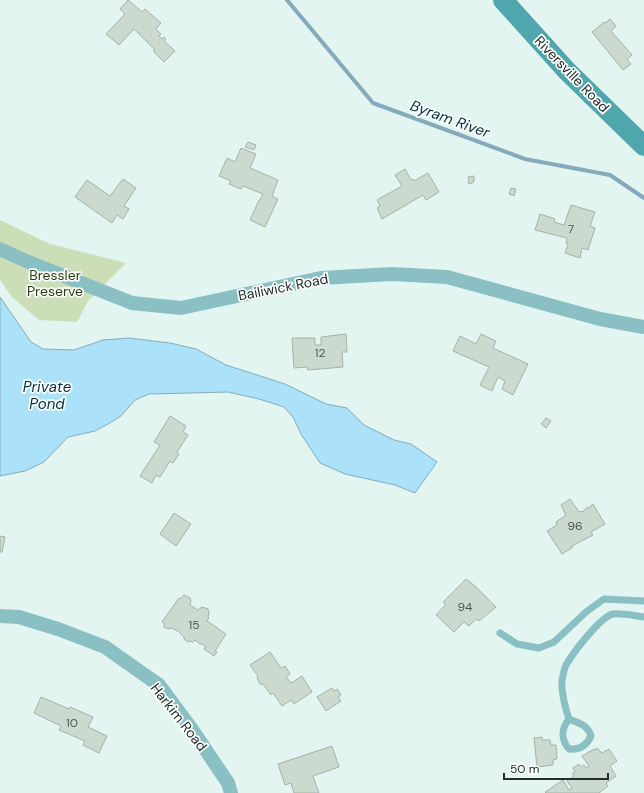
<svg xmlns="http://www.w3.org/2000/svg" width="644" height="793" font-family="'DM Sans',sans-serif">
<rect width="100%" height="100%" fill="#e2f5f0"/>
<!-- green -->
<path fill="#cbdeb7" d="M0 220 50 244 126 263 88 301 77 322 39 320 12 297 0 280Z"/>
<!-- water -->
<path fill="#ace2f9" stroke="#84abbb" d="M0 297 31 342 43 349 74 350 103 340 129 338 170 343 196 349 226 365 285 384 326 404 347 408 364 425 394 440 411 444 437 462 415 493 395 485 345 474 320 463 301 434 293 417 284 407 259 399 228 392 149 394 135 400 121 416 108 424 95 431 68 437 44 462 25 471 0 476Z"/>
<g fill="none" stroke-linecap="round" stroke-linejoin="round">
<!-- stream -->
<path stroke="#84abbb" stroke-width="4" d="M287 0 373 103 525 159 610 175 644 198"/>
</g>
<!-- building -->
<path fill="#cbd9ce" stroke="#a5b2a8" d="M128 0 142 12 145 9 161 23 156 29 161 34 159 36 162 39 164 37 166 39 164 41 175 51 164 62 153 51 155 50 134 29 119 45 106 34 125 14 120 9Z
M610 19 616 26 611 31 632 55 627 59 631 64 623 70 592 32 604 22 605 23Z
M248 142 256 145 254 150 245 147Z
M241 148 256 154 250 168 278 180 272 196 278 199 265 227 250 220 259 200H260L263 194 243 186 241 189 229 184 231 181 219 176 227 158 235 162Z
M405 169 411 180 413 179 414 181 428 173 439 192 426 200 423 195 382 219 377 208 380 206 377 200 402 186 395 175Z
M474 176V182L469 184 468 177Z
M123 179 136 188 124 206 129 209 123 219 117 215 112 223 75 197 87 180 110 196Z
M511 188 516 189 514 196 509 194Z
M571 205 595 212 590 226 595 228 588 250 582 248 580 258 565 253 568 244 566 243 567 238 535 230 540 214 555 219 554 222 564 225Z
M346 334 347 352H342L343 367 308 370 307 367 294 368 292 338H315V345H321V337Z
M481 334 496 341 493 348 528 364 513 395 502 389 505 381 498 377 492 391 480 385 489 367 453 351 460 336 476 344Z
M170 416 186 426 183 432 188 435 177 452 179 454 173 463 170 461 160 477 156 475 152 483 140 476 160 445 154 442Z
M546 418 551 421 546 428 541 424Z
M570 499 579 512 584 511 587 507 588 508 593 504 605 524 591 532 593 535 572 546 573 547 562 554 547 531 557 525 556 522 566 515 561 505Z
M174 513 191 524 176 546 160 534Z
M0 536 5 537 2 552H0Z
M466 579 475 586 496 607 479 621 476 619 469 626 464 622 454 632 436 615 446 604 443 602Z
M184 595 190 598 191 600 190 605 198 610 202 607 208 609 209 612 208 617 209 618 207 621 226 634 215 651 217 652 214 656 204 649 206 646 202 644H200L195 640 193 642 190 641 188 642 184 639V637L178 631 171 628 169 629 164 627V623L162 622 179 598 180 599Z
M270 652 281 668 285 666 290 674 286 677 291 683 302 676 312 692 294 704 291 700 282 706 273 693 271 695 263 684H260L257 678 258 676 250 665Z
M332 688 334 691 337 689 341 695 338 697 341 701 326 711 317 697Z
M41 697 69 709 70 707 93 717 88 727 107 736 99 753 83 745 85 741 59 730 61 726 34 713Z
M542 737V740H550L551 745H556L557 759 553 760V765L537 767 534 738Z
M332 746 339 767 313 776 319 793H294L291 783 285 785 278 764Z
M597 748 602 753 609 749 617 761 610 766 616 776 606 783 608 786 599 793H546L545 792 563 780 569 790 572 788 567 781 574 776 572 774 575 772 573 768 579 764 581 767 584 765 586 768 589 766 582 756 594 749 595 750Z"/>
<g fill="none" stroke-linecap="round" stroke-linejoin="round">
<!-- lane -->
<path stroke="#8abfc4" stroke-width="7" d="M500 633 517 644 539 648 554 642 586 612 604 599 644 601
M569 719C565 707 561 693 562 680 563 676 564 669 566 665 573 653 600 617 613 614 623 613 635 616 644 617
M569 719C579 723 588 725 591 736 587 745 580 750 569 749 561 740 561 729 569 719Z"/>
<!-- street -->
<path stroke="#8abfc4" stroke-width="14" d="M0 249 26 261 132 303 181 308 321 278 392 274 447 277 600 319 644 327
M0 616 19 617 58 629 105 647 159 685 193 731 228 783 231 793"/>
<!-- secondary -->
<path stroke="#4fa7ad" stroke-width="20" d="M503 0 567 71 644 146"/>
</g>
<g text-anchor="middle" stroke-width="3.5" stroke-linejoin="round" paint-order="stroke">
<!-- number labels -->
<g font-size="12" fill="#4e5753">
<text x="571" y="233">7</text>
<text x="320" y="357">12</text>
<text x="575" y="530">96</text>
<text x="465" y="611">94</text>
<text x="194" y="629">15</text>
<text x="72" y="727">10</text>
</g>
<!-- street labels -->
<g font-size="14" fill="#252c2a" stroke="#fbfffe">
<text transform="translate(572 74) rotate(46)" y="5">Riversville Road</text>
<text transform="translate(283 287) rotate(-11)" y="5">Bailiwick Road</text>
<text transform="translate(179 717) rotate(52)" y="5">Harkim Road</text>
</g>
<!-- park labels -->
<g font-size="14" fill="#2a3d0d" stroke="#fbfffe">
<text x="55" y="280">Bressler<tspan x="55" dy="16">Preserve</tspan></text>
</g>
<!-- water labels -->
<g font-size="15" font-style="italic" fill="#002f3f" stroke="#fbfffe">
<text transform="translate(450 119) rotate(20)" y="5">Byram River</text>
<text x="47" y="392">Private<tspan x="47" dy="17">Pond</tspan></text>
</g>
</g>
<!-- scale -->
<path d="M504 773v6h104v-6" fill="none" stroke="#252c2a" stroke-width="2"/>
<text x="510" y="773" font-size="12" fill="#252c2a" stroke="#fbfffe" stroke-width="3" paint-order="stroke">50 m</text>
</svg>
